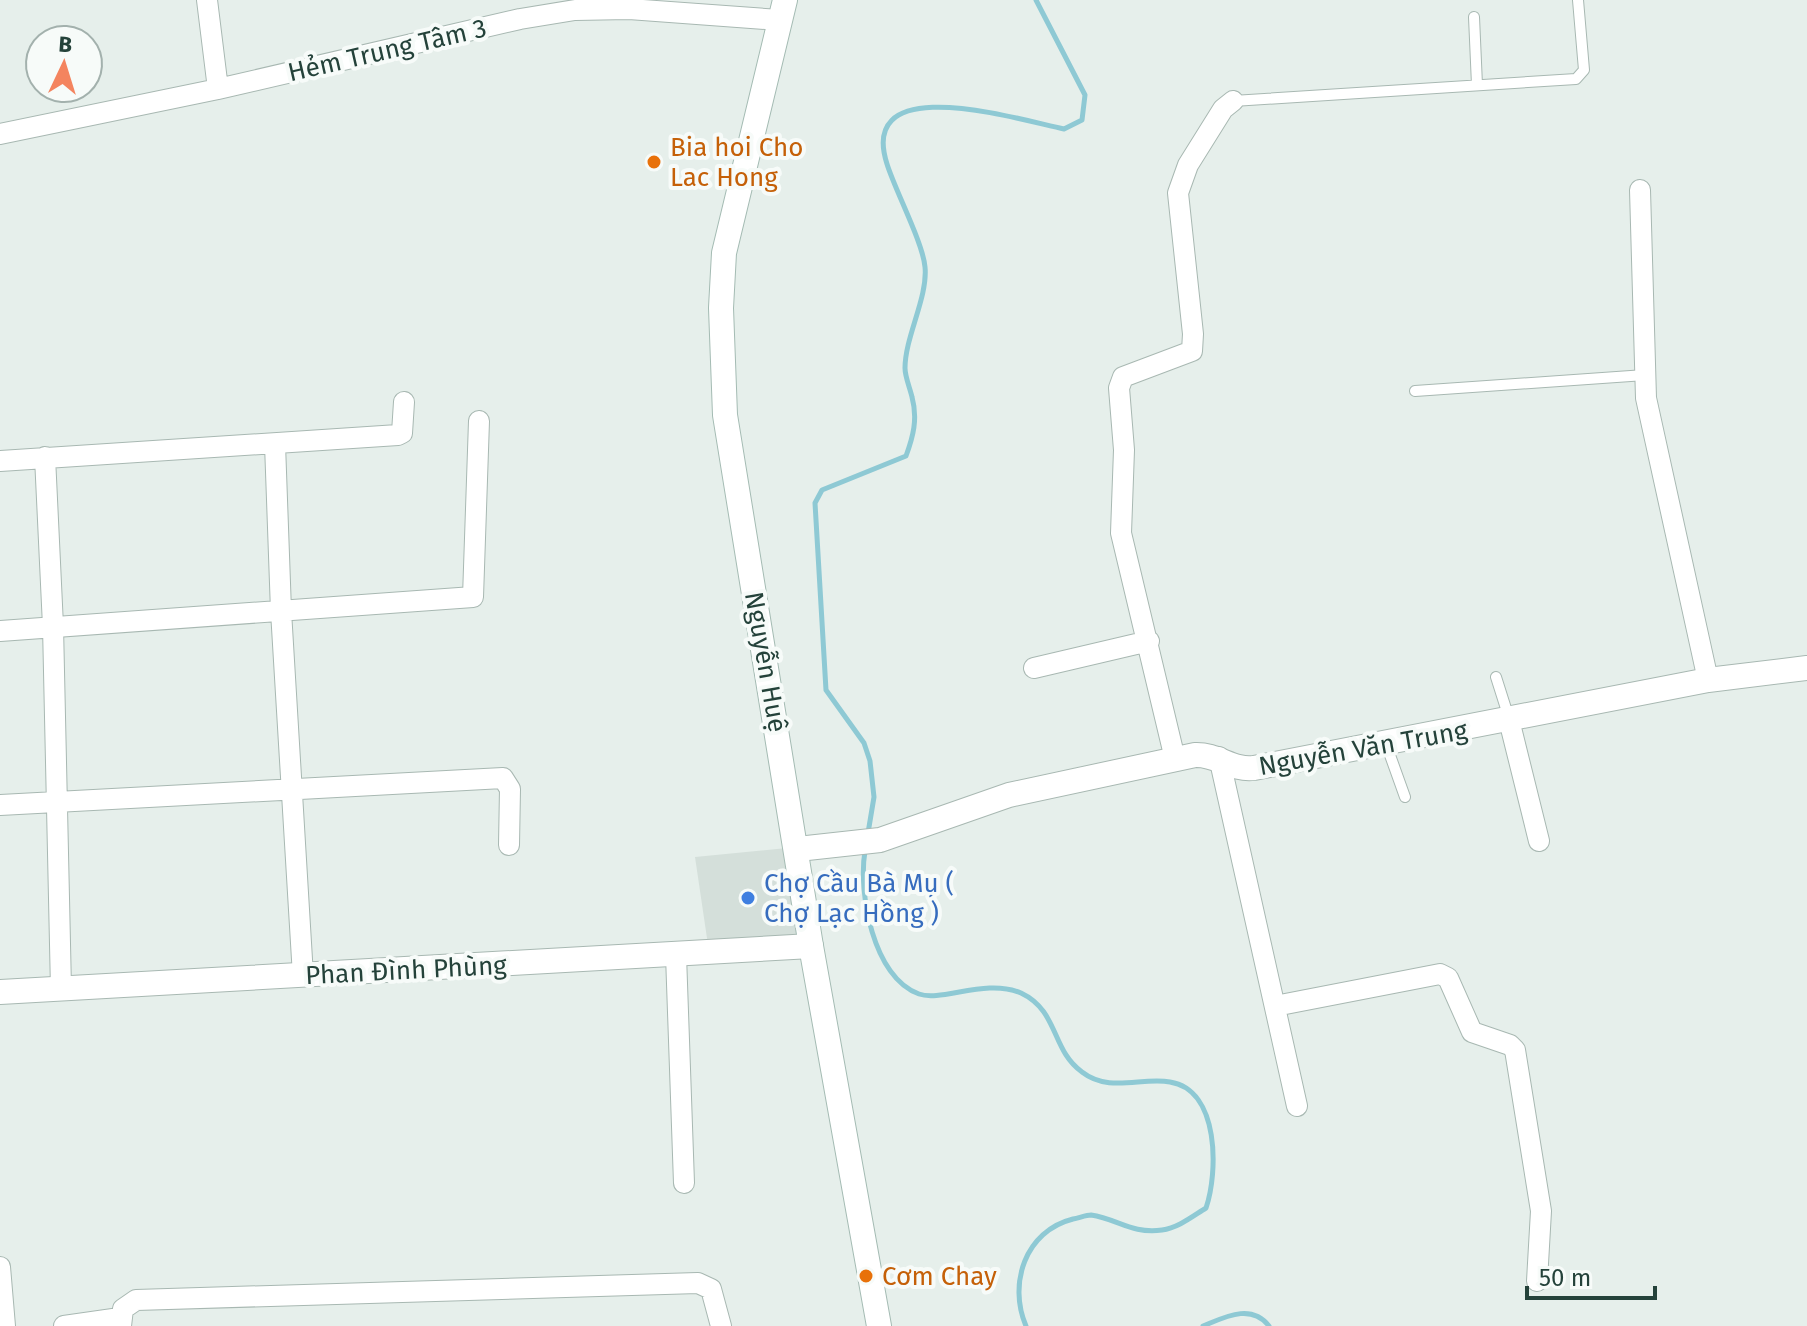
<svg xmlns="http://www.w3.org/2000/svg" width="1807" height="1326" font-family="'Fira Sans',sans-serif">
<rect width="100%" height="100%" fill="#e6efeb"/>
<!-- built -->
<path fill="#d4dfda" d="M787 848 802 939 708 945 695 857Z"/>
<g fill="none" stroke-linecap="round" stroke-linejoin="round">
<!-- stream -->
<path stroke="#8ec9d4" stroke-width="5" d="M868 833 874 797 870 761 864 743 826 690 815 503 822 490 906 456C913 437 918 419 912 397 910 388 905 377 905 368 905 337 928 297 925 267 923 243 895 190 887 164 856 68 1023 121 1064 129L1082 120 1085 95 1036 0
M865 851C858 892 873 978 919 994 942 1002 986 978 1021 993 1059 1011 1051 1050 1082 1072 1109 1093 1141 1077 1170 1082 1220 1090 1218 1173 1206 1208 1193 1216 1178 1228 1162 1230 1131 1234 1118 1219 1091 1215 1086 1215 1079 1218 1073 1219 1025 1231 1008 1284 1026 1326
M1203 1326C1225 1317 1251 1303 1269 1326"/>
<defs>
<path id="service" d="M1474 17 1477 85
M1233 101 1576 79 1584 70 1578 0
M1415 391 1645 375
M1496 677 1509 718
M1386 744 1405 797"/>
<path id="minor" d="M207 0 218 89
M0 134 218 89 520 19 575 10 629 9 779 20
M1640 190 1646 398 1708 680
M275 444 281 611 303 976
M45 457 53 626 61 989
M0 461 398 435 402 433 404 402
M0 631 473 597 479 421
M1034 668 1149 641
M1509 720 1539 841
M1219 757 1297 1106
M1175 759 1121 533 1124 450 1119 388 1123 377 1192 351 1193 334 1178 193 1188 165 1223 109 1233 101
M0 805 503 778 510 789 509 845
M676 955 684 1183
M1275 1006 1440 974 1448 978 1472 1032 1510 1045 1515 1050 1541 1211 1537 1281
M0 1267 5 1326
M64 1326 120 1318
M121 1326 123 1309 136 1300 698 1283 711 1289 721 1326"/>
<path id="tertiary" d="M798 849 880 840 1009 795 1195 755C1217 754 1233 771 1254 768L1708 680 1807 668
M0 992 811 946"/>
<path id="secondary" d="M785 0 724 253 721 308 725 415 811 946 879 1326"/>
</defs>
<!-- service casing -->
<use href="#service" stroke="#a8b8b2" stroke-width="12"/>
<!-- minor casing -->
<use href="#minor" stroke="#a8b8b2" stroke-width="22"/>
<!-- tertiary casing -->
<use href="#tertiary" stroke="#a8b8b2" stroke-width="26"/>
<!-- secondary casing -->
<use href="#secondary" stroke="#a4bbb3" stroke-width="26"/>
<!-- service -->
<use href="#service" stroke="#fff" stroke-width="10"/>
<!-- minor -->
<use href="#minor" stroke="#fff" stroke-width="20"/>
<!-- tertiary -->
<use href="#tertiary" stroke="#fff" stroke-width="24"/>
<!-- secondary -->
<use href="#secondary" stroke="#fff" stroke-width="24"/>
</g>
<!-- markers -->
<g fill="#e8710a" stroke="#f7fbf9" stroke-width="3">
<circle cx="654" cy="162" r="8"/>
<circle cx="866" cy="1276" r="8"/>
</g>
<circle fill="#3f7fe0" stroke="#f7fbf9" stroke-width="3" cx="748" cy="898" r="8"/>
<g text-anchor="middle" stroke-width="8" stroke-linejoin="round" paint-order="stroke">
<!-- street labels -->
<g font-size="26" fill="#24423a" stroke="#f7fbf9">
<text transform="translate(387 50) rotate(-13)" y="9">Hẻm Trung Tâm 3</text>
<text transform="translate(766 662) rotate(80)" y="9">Nguyễn Huệ</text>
<text transform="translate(1363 748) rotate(-10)" y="9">Nguyễn Văn Trung</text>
<text transform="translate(406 970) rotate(-3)" y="9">Phan Đình Phùng</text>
</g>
<!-- food labels -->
<g font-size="26" fill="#c56008" stroke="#f7fbf9" text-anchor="start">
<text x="670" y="156">Bia hoi Cho<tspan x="670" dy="30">Lac Hong</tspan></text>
<text x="882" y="1285">Cơm Chay</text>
</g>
<!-- shop labels -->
<g font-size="26" fill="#366cbe" stroke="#f7fbf9" text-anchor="start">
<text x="764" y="892">Chợ Cầu Bà Mụ (<tspan x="764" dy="30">Chợ Lạc Hồng )</tspan></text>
</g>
</g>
<!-- north arrow -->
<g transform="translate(64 64) rotate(4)"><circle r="38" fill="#f7fbf9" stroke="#a3b1ad" stroke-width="2"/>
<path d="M0-6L14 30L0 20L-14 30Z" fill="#f4845f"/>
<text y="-12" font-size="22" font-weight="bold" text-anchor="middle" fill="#24423a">B</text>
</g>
<!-- scale -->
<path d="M1527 1286v12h128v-12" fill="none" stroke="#24423a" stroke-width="4"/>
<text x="1539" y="1286" font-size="24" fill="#24423a" stroke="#f7fbf9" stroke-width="6" paint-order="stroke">50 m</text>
</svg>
